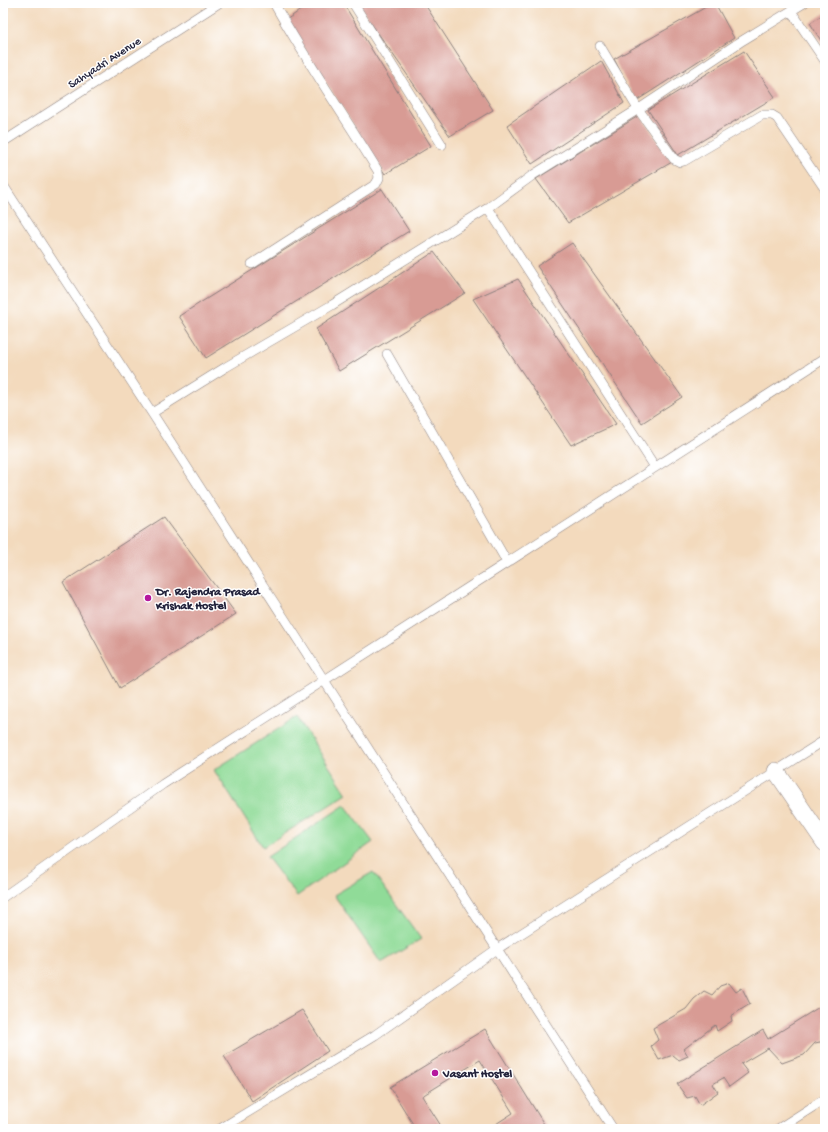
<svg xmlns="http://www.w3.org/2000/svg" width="828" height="1132" font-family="'Gochi Hand',sans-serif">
<rect width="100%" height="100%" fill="#fff"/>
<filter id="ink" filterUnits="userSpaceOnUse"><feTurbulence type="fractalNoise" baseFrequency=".025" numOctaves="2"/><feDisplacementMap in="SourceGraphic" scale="8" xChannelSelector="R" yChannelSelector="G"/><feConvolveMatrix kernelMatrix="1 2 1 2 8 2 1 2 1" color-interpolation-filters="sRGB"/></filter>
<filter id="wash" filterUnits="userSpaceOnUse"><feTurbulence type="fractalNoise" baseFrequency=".012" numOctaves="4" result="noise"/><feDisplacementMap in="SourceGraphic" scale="16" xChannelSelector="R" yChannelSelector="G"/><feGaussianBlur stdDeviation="0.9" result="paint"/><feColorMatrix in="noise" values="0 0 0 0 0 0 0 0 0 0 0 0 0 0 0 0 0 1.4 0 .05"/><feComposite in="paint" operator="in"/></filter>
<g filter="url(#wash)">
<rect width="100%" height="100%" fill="#f3dabd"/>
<!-- green -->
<path fill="#90db98" stroke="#597e6a" d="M297 717 347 794 263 847 214 770Z
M345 805 373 842 297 896 267 857Z
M373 872 421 939 381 963 334 895Z"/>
<g id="blocks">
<!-- building -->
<path fill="#d89b94" d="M311 3H343L431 146 385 174 286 20Z
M357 3H424L493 110 450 136Z
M713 3H715L734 38 636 101 614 59Z
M825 13V47L810 23Z
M744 51 775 97 678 155 648 110Z
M601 61 624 103 532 164 507 125Z
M640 115 672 162 568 223 536 179Z
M382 189 409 231 206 358 179 316Z
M572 243 682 397 642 423 537 266Z
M434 252 465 293 339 371 316 329Z
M518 279 616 424 571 445 473 299Z
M164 517 236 614 120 688 63 582Z
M729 983 736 992 742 988 750 1004 731 1016 732 1021 717 1031 715 1025 684 1049 688 1056 679 1060 673 1055 659 1060 651 1046 658 1040 653 1028 686 1009 694 999 704 991 712 995 720 986Z
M824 1004 825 1041 815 1043 804 1055 782 1063 768 1048 741 1064 748 1073 729 1087 723 1078 713 1084 718 1092 700 1105 695 1096 687 1098 677 1084 763 1030 768 1039Z
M302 1010 328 1051 252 1101 224 1056Z
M485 1029 547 1129H488L513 1113 480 1060 422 1096 443 1129H416L390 1087Z"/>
</g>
</g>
<g filter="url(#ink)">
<use href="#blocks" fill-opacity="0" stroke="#8a7e7c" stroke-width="1"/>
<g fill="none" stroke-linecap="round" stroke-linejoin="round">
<defs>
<path id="service" d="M353 3 442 145
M791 11 825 61
M600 46 638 109 674 159 680 162 684 161 762 115H772L777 118 825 189
M3 142 219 3
M3 185 152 413 613 1129
M488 208 655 467
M252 264 376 184 379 178 378 171C344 115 306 61 274 3
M387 354 507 562
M152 413 226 367 332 305 488 208 533 175 645 105 740 42 804 3
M3 897 163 784 825 358
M220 1129 375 1035 497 949 825 740
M778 1129 825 1099"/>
<path id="minor" d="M776 771 825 843"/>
</defs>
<!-- service casing -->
<use href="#service" stroke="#8a7e7c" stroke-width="10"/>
<!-- minor casing -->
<use href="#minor" stroke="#8a7e7c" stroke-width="18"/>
<!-- service -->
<use href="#service" stroke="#fff" stroke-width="9"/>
<!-- minor -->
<use href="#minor" stroke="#fff" stroke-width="17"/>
</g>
</g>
<!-- markers -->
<g fill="#b5179e" stroke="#fff" stroke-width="1.5">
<circle cx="148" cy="598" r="4"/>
<circle cx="435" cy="1073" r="4"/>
</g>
<g text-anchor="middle" stroke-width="3" stroke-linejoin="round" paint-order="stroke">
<!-- street labels -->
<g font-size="12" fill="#22223b" stroke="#fff">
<text transform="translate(104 62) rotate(-33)" y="4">Sahyadri Avenue</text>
</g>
<!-- poi labels -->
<g font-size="12" font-weight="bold" fill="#22223b" stroke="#fff" text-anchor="start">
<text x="156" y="595">Dr. Rajendra Prasad<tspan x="156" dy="14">Krishak Hostel</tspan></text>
<text x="443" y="1077">Vasant Hostel</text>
</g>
</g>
<!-- margin -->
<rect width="828" height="1132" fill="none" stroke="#fff" stroke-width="16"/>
</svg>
